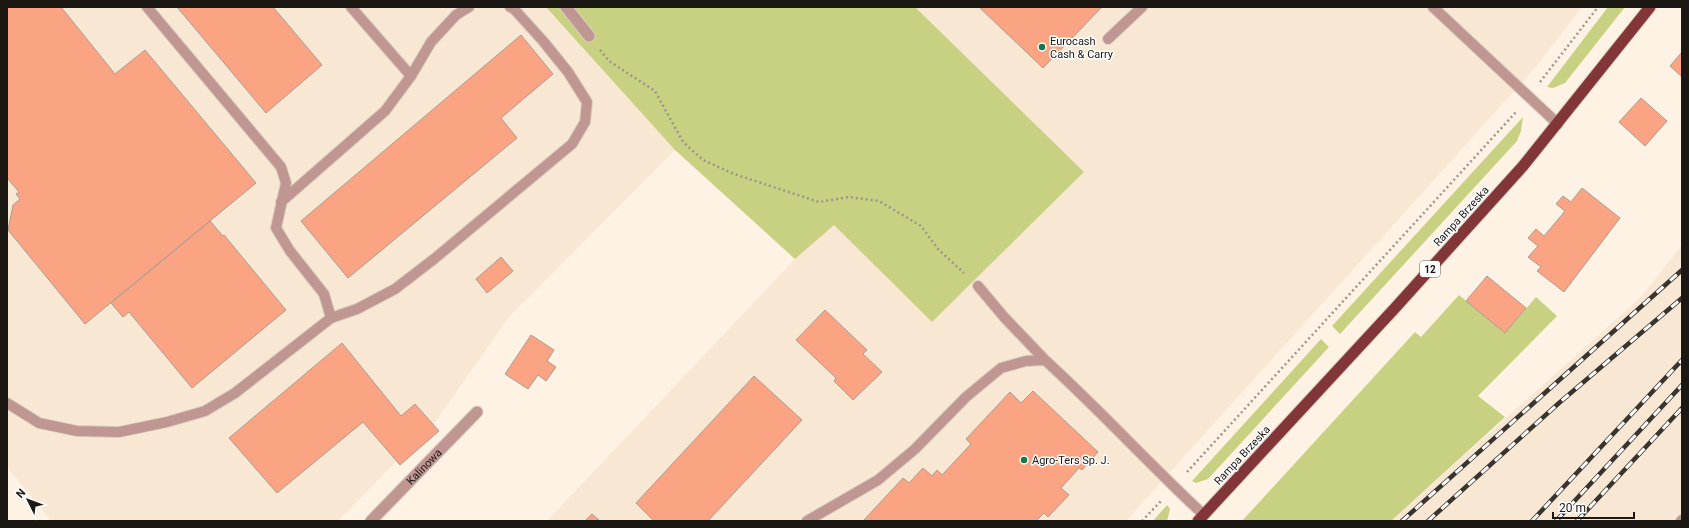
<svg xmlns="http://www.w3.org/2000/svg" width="1689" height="528" font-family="Roboto,sans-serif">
<rect width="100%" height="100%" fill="#fdf2e4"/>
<!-- built -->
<path fill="#f8e7d3" d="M7 7H546L675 150 509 317 436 421 338 521H51L7 467Z
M915 7H1582L1535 68 1126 521H547L795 259 834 224 932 322 1084 172Z
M1682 245V521H1391L1640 298Z"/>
<!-- green -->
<path fill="#c8d181" d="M546 7H915L1084 172 932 322 834 225 795 259 675 150Z
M1608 7H1625L1565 83 1553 88 1547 87Z
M1523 117 1521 131 1517 141 1340 334 1332 326Z
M1459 295 1505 333 1536 297 1557 316 1478 396 1505 417 1391 521H1242L1415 332 1421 337Z
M1321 339 1329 347 1208 479 1196 483 1192 481Z
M1167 505 1170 509 1167 521H1153Z"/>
<!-- building -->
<path fill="#fba483" stroke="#ab9b95" d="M7 7H61L115 74 145 50 256 183 85 324 8 230 13 205 20 199 16 194 19 192 7 178Z
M177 7H273L322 65 266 113Z
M979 7H1102L1043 68Z
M521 35 553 74 501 118 517 138 348 278 301 221Z
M1682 52V77L1670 66Z
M1641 98 1667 121 1645 146 1619 122Z
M1582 188 1620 218 1564 292 1537 271 1541 267 1528 257 1538 246 1528 238 1536 229 1544 236 1565 211 1556 204 1563 196 1571 202Z
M210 221 223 236 224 235 286 310 192 388 129 312 123 317 111 303Z
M501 257 513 271 487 293 476 279Z
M1487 276 1526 308 1505 333 1466 301Z
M825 310 867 350 863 354 882 372 853 400 834 381 836 378 796 340Z
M531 335 554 350 547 361 556 367 546 381 538 375 528 389 505 374Z
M342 343 401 416 415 404 439 431 400 465 363 422 277 493 229 438Z
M754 376 802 420 708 521H654L636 503Z
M1033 391 1098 452 1082 470 1079 468 1061 488 1069 495 1048 517 1044 513 1036 521H863L903 478 909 483 923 468 932 476 937 470 942 475 971 444 966 439 1010 392 1021 403Z
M592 514 600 521H585Z"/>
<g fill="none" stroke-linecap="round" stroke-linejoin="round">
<defs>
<path id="service" d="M351 7 411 76
M1433 7 1558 124
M1108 39 1142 7
M281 202 385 111 411 76 431 42 456 15 469 7
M978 286 1004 317 1045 360
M331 318 357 309 395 289 434 259 572 144 585 122 587 102 568 72 543 41 514 9 510 7
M7 403 39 423 77 431 119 432 167 422 205 411 235 393 331 318 324 294 290 251 276 228 286 183 281 167 147 7
M807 521 878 480 915 449 966 397 1001 368 1026 361 1045 360C1100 410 1150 465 1204 515
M1681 521 1682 520"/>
<g id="minor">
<path d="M566 7 589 36"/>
<path id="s1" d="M371 521 477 412"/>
</g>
<path id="trunk" d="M1198 521 1395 308 1523 166 1650 7"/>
</defs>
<!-- service casing -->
<use href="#service" stroke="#d9cfc2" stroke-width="12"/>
<!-- minor casing -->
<use href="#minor" stroke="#d9cfc2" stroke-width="13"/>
<!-- trunk casing -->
<use href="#trunk" stroke="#d9cfc2" stroke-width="13"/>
<!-- path -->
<path stroke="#9d958b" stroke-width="2.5" stroke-dasharray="2 3" stroke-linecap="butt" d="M600 50 609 61 655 91 683 142 703 160 734 174 819 202 849 197 879 201 921 226 938 249 964 273
M1540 82 1598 7
M1187 472 1517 111
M1142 521 1161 501"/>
<!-- service -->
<use href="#service" stroke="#c09693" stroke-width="10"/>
<!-- minor -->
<use href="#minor" stroke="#c09693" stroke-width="11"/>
<!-- trunk -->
<use href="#trunk" stroke="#823638" stroke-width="11"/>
<defs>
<path id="rail" d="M1402 521 1682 270
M1428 521 1559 403 1682 298
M1532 521 1682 360
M1556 521 1682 385
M1577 521 1682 408"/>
</defs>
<!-- rail casing -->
<use href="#rail" stroke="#39342e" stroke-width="4.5"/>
<!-- rail -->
<use href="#rail" stroke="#fff" stroke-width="3" stroke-dasharray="9" stroke-linecap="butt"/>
</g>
<!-- markers -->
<g fill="#19754a" stroke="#fff" stroke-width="1.5">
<circle cx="1042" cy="47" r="4"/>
<circle cx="1024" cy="460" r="4"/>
</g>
<g text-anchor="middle" stroke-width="3" stroke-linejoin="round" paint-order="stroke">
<!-- shield labels -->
<rect fill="#fff" stroke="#5f5d59" stroke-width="1" x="1420" y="261" width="20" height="16" rx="3"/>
<g font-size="10" font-weight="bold" fill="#1b1712">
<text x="1430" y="273">12</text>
</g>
<!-- poi labels -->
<g font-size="11" fill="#1b1712" stroke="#fff" text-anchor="start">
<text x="1050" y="45">Eurocash<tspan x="1050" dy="13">Cash &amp; Carry</tspan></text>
<text x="1032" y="464">Agro-Ters Sp. J.</text>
</g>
<!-- street labels -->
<g font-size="11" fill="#1b1712" stroke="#fff">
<text transform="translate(1461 216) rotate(-48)" y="4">Rampa Brzeska</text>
<text transform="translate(1242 455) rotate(-47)" y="4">Rampa Brzeska</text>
<text dy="4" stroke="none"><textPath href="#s1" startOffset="76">Kalinowa</textPath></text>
</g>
</g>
<!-- border -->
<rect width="1689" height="528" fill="none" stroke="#1b1712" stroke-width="16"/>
<!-- north arrow -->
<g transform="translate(28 500) rotate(312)" stroke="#ffffff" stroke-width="3" paint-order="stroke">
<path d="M0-3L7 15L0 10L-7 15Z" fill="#1b1712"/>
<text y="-6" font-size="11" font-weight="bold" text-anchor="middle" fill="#1b1712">N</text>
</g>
<!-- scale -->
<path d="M1553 512v6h81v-6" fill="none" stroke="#1b1712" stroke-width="2"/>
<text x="1559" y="512" font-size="12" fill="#1b1712" stroke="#ffffff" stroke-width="3" paint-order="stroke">20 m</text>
</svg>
